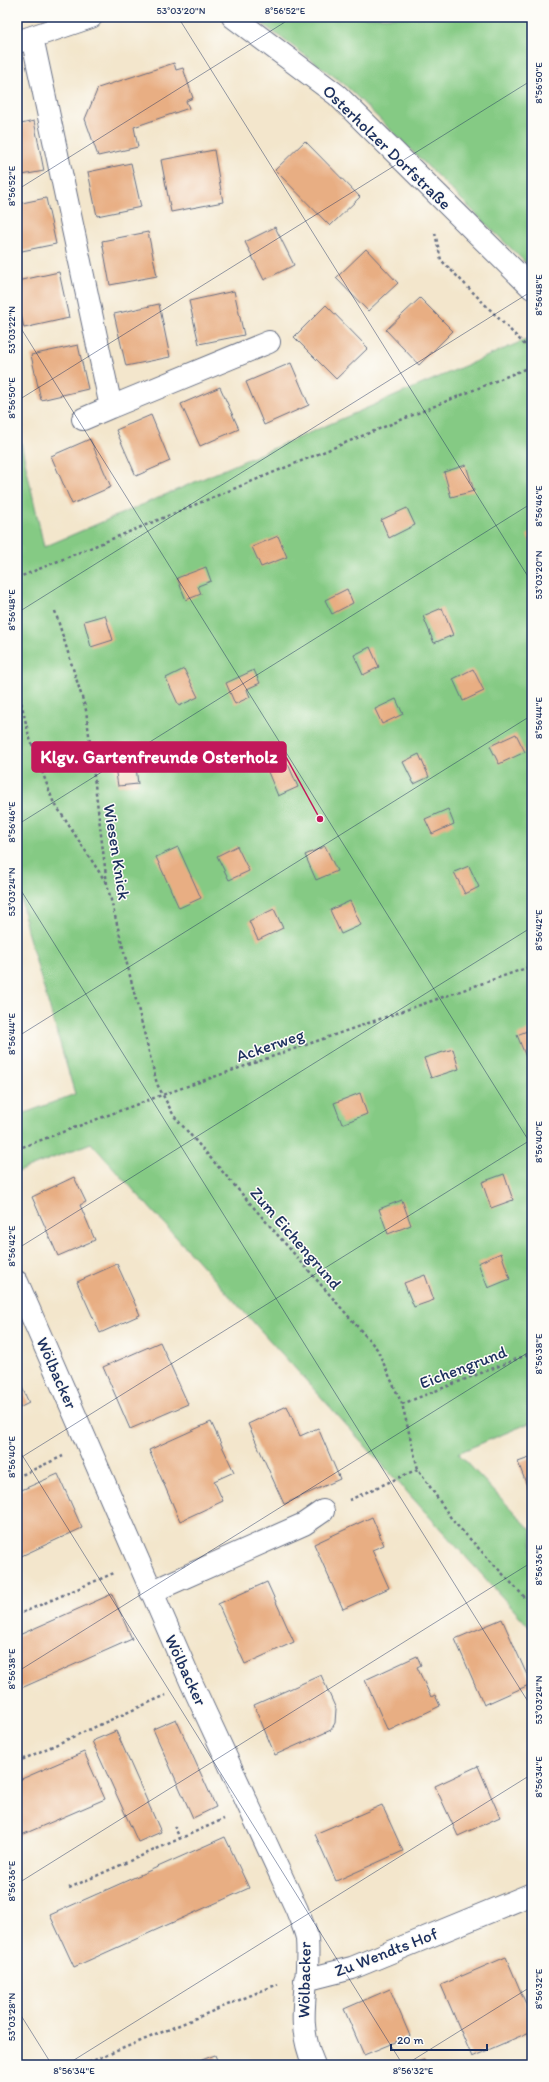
<svg xmlns="http://www.w3.org/2000/svg" width="549" height="2082" font-family="Itim,sans-serif">
<rect width="100%" height="100%" fill="#fdfcf7"/>
<filter id="ink" filterUnits="userSpaceOnUse"><feTurbulence type="fractalNoise" baseFrequency=".025" numOctaves="2"/><feDisplacementMap in="SourceGraphic" scale="8" xChannelSelector="R" yChannelSelector="G"/><feConvolveMatrix kernelMatrix="1 2 1 2 8 2 1 2 1" color-interpolation-filters="sRGB"/></filter>
<filter id="wash" filterUnits="userSpaceOnUse"><feTurbulence type="fractalNoise" baseFrequency=".012" numOctaves="4" result="noise"/><feDisplacementMap in="SourceGraphic" scale="16" xChannelSelector="R" yChannelSelector="G"/><feGaussianBlur stdDeviation="0.9" result="paint"/><feColorMatrix in="noise" values="0 0 0 0 0 0 0 0 0 0 0 0 0 0 0 0 0 1.4 0 .05"/><feComposite in="paint" operator="in"/></filter>
<g filter="url(#wash)">
<rect width="100%" height="100%" fill="#f3e6cc"/>
<!-- green -->
<path fill="#85ca84" stroke="#507c71" d="M253 17H532V269L343 83Z
M532 337V1422L458 1453 532 1531V1630L91 1143 17 1172V1116L75 1094 27 931 17 876V425L44 547Z"/>
<g id="blocks">
<!-- building -->
<path fill="#e8ae83" d="M174 63 176 70 183 68 193 98 186 101 189 108 134 127 138 147 98 156 85 119 98 88Z
M34 121 44 171 17 176V125Z
M305 141 360 197 330 226 275 170Z
M214 150 223 202 171 212 161 160Z
M131 163 141 207 97 216 88 172Z
M46 198 56 244 17 252V204Z
M275 227 294 265 264 280 245 242Z
M148 232 157 276 110 285 102 241Z
M366 249 398 283 368 311 336 278Z
M59 272 69 318 24 328 17 296V281Z
M234 291 244 335 199 344 189 301Z
M420 298 453 331 419 365 386 330Z
M159 304 170 357 126 366 114 314Z
M326 305 368 348 336 379 294 337Z
M78 345 88 389 41 400 31 355Z
M291 363 309 405 264 425 246 382Z
M220 387 239 429 200 446 181 404Z
M151 415 170 461 136 476 116 430Z
M90 439 111 487 72 504 51 456Z
M466 465 474 491 451 497 444 472Z
M407 508 415 525 389 538 381 520Z
M532 533V545L527 535Z
M278 536 287 557 261 567 252 547Z
M206 567 211 581 198 586 201 594 186 600 177 578Z
M347 589 353 603 332 614 325 600Z
M442 608 453 635 434 643 423 616Z
M105 615 113 640 91 647 84 621Z
M370 647 379 667 363 675 354 655Z
M184 669 198 697 179 706 166 678Z
M473 669 484 691 463 701 453 679Z
M254 670 260 683 247 689 250 697 235 704 226 683Z
M396 699 403 714 382 724 375 709Z
M516 734 525 752 499 764 490 746Z
M419 754 429 777 414 784 403 762Z
M135 758 138 784 118 786 114 761Z
M288 764 298 787 278 796 268 772Z
M448 809 454 824 432 834 425 819Z
M237 846 249 871 229 880 217 856Z
M325 846 337 871 316 880 305 855Z
M178 847 201 898 179 908 156 857Z
M469 866 479 887 465 894 454 872Z
M350 901 361 925 341 934 330 910Z
M274 909 283 928 258 940 249 921Z
M532 1029V1054L526 1057 517 1035Z
M453 1049 459 1069 431 1078 424 1058Z
M360 1093 367 1114 342 1124 334 1103Z
M504 1174 513 1200 491 1208 482 1182Z
M74 1177 86 1202 80 1205 95 1240 58 1256 32 1197Z
M402 1200 411 1225 388 1234 379 1209Z
M501 1253 510 1279 488 1288 478 1263Z
M117 1264 140 1315 100 1333 77 1282Z
M425 1275 434 1300 414 1307 404 1283Z
M160 1342 188 1404 130 1429 103 1367Z
M17 1376 29 1403 17 1409Z
M287 1406 300 1436 318 1428 340 1479 284 1504 248 1424Z
M211 1422 234 1472 214 1481 223 1501 180 1521 149 1450Z
M532 1457V1499L518 1462Z
M58 1474 82 1528 17 1558V1492Z
M372 1517 384 1545 372 1550 389 1588 343 1609 314 1544Z
M267 1582 294 1642 245 1664 218 1604Z
M112 1594 132 1639 17 1690V1636Z
M502 1619 531 1684 484 1705 455 1639Z
M417 1656 421 1665 417 1667 431 1697 435 1695 440 1706 388 1731 365 1680Z
M321 1675 336 1709 335 1723 331 1730 275 1755 254 1705Z
M176 1719 216 1807 193 1818 153 1729Z
M116 1731 161 1832 138 1842 92 1741Z
M84 1752 105 1799 17 1837V1781Z
M478 1766 500 1817 458 1836 435 1786Z
M382 1805 403 1851 336 1881 315 1834Z
M225 1837 249 1888 74 1967 50 1915Z
M506 1957 532 2018V2031L472 2057 441 1985Z
M390 1989 410 2036 364 2055 344 2009Z
M215 2055 219 2065H189Z
M424 2060 426 2065H411Z"/>
</g>
</g>
<g filter="url(#ink)">
<use href="#blocks" fill-opacity="0" stroke="#676f84" stroke-width="1"/>
<g fill="none" stroke-linecap="round" stroke-linejoin="round">
<defs>
<path id="minor" d="M233 17 337 95 532 288
M32 37 111 407 269 342
M17 42 91 17
M83 419 111 407
M17 1282 192 1684 297 1910C300 1919 306 1930 307 1939 311 1987 293 2017 314 2065
M151 1592 304 1524 323 1511
M305 1980 352 1968 532 1894"/>
</defs>
<!-- minor casing -->
<use href="#minor" stroke="#676f84" stroke-width="24"/>
<!-- path -->
<path stroke="#676f84" stroke-width="2.5" stroke-dasharray="3 3" stroke-linecap="butt" d="M435 233 441 260 532 352
M17 578 532 366
M55 611 86 710 107 884 157 1084 174 1116 377 1349 402 1404 418 1469 453 1521 532 1605
M17 685 29 736 53 801 107 884
M17 1149 162 1095 532 966
M402 1404 532 1353
M17 1477 63 1456
M349 1500 418 1469
M17 1615 114 1573
M17 1762 166 1695
M174 1826 180 1838
M69 1888 224 1819
M83 2065 278 1984"/>
<!-- minor -->
<use href="#minor" stroke="#fff" stroke-width="22"/>
</g>
</g>
<!-- ticks -->
<path fill="none" stroke="#1b2f5e" stroke-width="1" stroke-opacity="0.45" d="M178 17 532 583M530 17 532 20M17 190 293 17M17 322 532 1146M17 401 532 80M17 613 532 291M17 825 532 503M17 884 532 1708M17 1037 532 715M17 1249 532 927M17 1447 403 2065M17 1460 532 1139M17 1672 532 1350M17 1884 532 1562M17 2009 52 2065M66 2065 532 1774M405 2065 532 1986"/>
<g text-anchor="middle" stroke-width="3" stroke-linejoin="round" paint-order="stroke">
<!-- street labels -->
<g font-size="17" fill="#1b2f5e" stroke="#fdfcf7">
<text transform="translate(387 147) rotate(44)" y="6">Osterholzer Dorfstraße</text>
<text transform="translate(117 852) rotate(81)" y="6">Wiesen Knick</text>
<text transform="translate(270 1045) rotate(-19)" y="6">Ackerweg</text>
<text transform="translate(296 1238) rotate(49)" y="6">Zum Eichengrund</text>
<text transform="translate(463 1367) rotate(-21)" y="6">Eichengrund</text>
<text transform="translate(57 1373) rotate(66)" y="6">Wölbacker</text>
<text transform="translate(186 1670) rotate(65)" y="6">Wölbacker</text>
<text transform="translate(386 1952) rotate(-21)" y="6">Zu Wendts Hof</text>
<text transform="translate(304 1980) rotate(-89)" y="6">Wölbacker</text>
</g>
</g>
<!-- callouts -->
<path fill="none" stroke="#c2185b" stroke-width="1.5" d="M320 819L286 757"/>
<circle fill="#c2185b" stroke="#fdfcf7" stroke-width="1.5" cx="320" cy="819" r="4"/>
<rect fill="#c2185b" stroke="#c2185b" stroke-width="1.5" x="32" y="742" width="254" height="30" rx="4"/>
<g font-size="18" text-anchor="middle" font-weight="bold" fill="#fff">
<text x="159" y="763">Klgv. Gartenfreunde Osterholz</text>
</g>
<!-- margin -->
<rect width="549" height="2082" fill="none" stroke="#fdfcf7" stroke-width="44"/>
<!-- scale -->
<path d="M391 2044v6h96v-6" fill="none" stroke="#1b2f5e" stroke-width="2"/>
<text x="397" y="2044" font-size="12" fill="#1b2f5e" stroke="#fdfcf7" stroke-width="3" paint-order="stroke">20 m</text>
<rect x="22" y="22" width="505" height="2038" fill="none" stroke="#1b2f5e" stroke-width="1.5"/>
<g font-size="10" text-anchor="middle" fill="#1b2f5e">
<text x="181" y="14">53°03'20"N</text>
<text x="285" y="14">8°56'52"E</text>
<text transform="translate(538 83) rotate(-90)" y="4">8°56'50"E</text>
<text transform="translate(11 186) rotate(-90)" y="4">8°56'52"E</text>
<text transform="translate(538 295) rotate(-90)" y="4">8°56'48"E</text>
<text transform="translate(11 330) rotate(-90)" y="4">53°03'22"N</text>
<text transform="translate(11 398) rotate(-90)" y="4">8°56'50"E</text>
<text transform="translate(538 506) rotate(-90)" y="4">8°56'46"E</text>
<text transform="translate(538 575) rotate(-90)" y="4">53°03'20"N</text>
<text transform="translate(11 610) rotate(-90)" y="4">8°56'48"E</text>
<text transform="translate(538 718) rotate(-90)" y="4">8°56'44"E</text>
<text transform="translate(11 822) rotate(-90)" y="4">8°56'46"E</text>
<text transform="translate(11 892) rotate(-90)" y="4">53°03'24"N</text>
<text transform="translate(538 930) rotate(-90)" y="4">8°56'42"E</text>
<text transform="translate(11 1034) rotate(-90)" y="4">8°56'44"E</text>
<text transform="translate(538 1142) rotate(-90)" y="4">8°56'40"E</text>
<text transform="translate(11 1246) rotate(-90)" y="4">8°56'42"E</text>
<text transform="translate(538 1354) rotate(-90)" y="4">8°56'38"E</text>
<text transform="translate(11 1457) rotate(-90)" y="4">8°56'40"E</text>
<text transform="translate(538 1565) rotate(-90)" y="4">8°56'36"E</text>
<text transform="translate(11 1669) rotate(-90)" y="4">8°56'38"E</text>
<text transform="translate(538 1700) rotate(-90)" y="4">53°03'24"N</text>
<text transform="translate(538 1777) rotate(-90)" y="4">8°56'34"E</text>
<text transform="translate(11 1881) rotate(-90)" y="4">8°56'36"E</text>
<text transform="translate(538 1989) rotate(-90)" y="4">8°56'32"E</text>
<text transform="translate(11 2017) rotate(-90)" y="4">53°03'28"N</text>
<text x="74" y="2074">8°56'34"E</text>
<text x="413" y="2074">8°56'32"E</text>
</g>
</svg>
